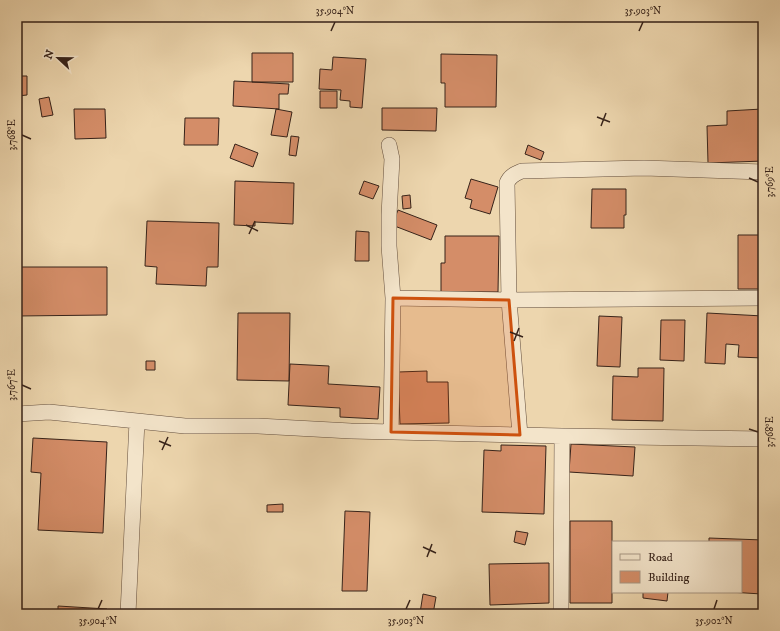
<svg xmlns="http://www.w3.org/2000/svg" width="780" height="631" font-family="'IM FELL DW Pica',serif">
<rect width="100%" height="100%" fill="#edd6ae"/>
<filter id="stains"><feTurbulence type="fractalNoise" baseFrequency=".005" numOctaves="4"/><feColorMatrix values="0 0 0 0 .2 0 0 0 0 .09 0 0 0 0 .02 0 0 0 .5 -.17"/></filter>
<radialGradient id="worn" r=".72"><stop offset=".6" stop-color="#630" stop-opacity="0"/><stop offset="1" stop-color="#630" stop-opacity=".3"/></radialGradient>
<!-- building -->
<path fill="#d48d68" stroke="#362219" d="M252 53H293V82H252Z
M441 54 497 55 496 107H445V83H441Z
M333 57 366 59 362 108 350 107V101L340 100 341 90 319 89 320 69 332 70Z
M17 76H27V95L17 96Z
M234 81 289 84 288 94H279V109L233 106Z
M320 91H337V108H320Z
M49 97 53 115 42 117 39 99Z
M382 108H437L436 131 382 130Z
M74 109H105L106 138 75 139Z
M276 109 292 112 287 137 271 135Z
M762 109 763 161 708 163 707 126 727 125V111Z
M185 118H219L218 145H184Z
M291 136 299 137 296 156 289 155Z
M235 144 258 153 253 167 230 158Z
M528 145 544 152 541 160 525 154Z
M471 179 498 187 490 214 470 208 472 200 465 198Z
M235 181 294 183 293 224 255 222V226L234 225Z
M364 181 379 186 373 199 359 194Z
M592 189H626V215H624V228H591Z
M410 195 411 208 403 209 402 196Z
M398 210 437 225 431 240 392 225Z
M147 221 219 223 218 267H207L206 286 156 284 157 267 145 266Z
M356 231 369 232V261H355Z
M738 235H763V289H738Z
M445 236H499L498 292H441V263H445Z
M17 267H107V315L17 316Z
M238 313H290L289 381 237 380Z
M707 313 763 316V358L738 357 739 345 726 344 725 364 705 363Z
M599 316 622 317 620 367 597 366Z
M661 320H685L684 361 660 360Z
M146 361H155V370H146Z
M290 364 329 366 328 384 380 387 378 419 340 417V408L288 405Z
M638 368H664L663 421 612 420 613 376 638 377Z
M427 371V382H448L449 423 400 424 398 372Z
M33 438 107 442 103 533 38 530 41 473 31 472Z
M571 444 635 447 633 476 569 472Z
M501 445 546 446 544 514 482 512 484 450 501 451Z
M283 504V512H267V505Z
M345 511 370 512 367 591H342Z
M570 521H612V603H570Z
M516 531 528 533 525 545 514 542Z
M709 538 763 540 762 594 729 592H741V542H709Z
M549 563V603L490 605 489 564Z
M643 592H668L667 601 643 598Z
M423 594 436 597 433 614 420 613Z
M58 606 107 609 106 614H58Z"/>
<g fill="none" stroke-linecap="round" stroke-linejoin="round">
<defs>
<path id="minor" d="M389 145 392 159 389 215V246L393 298 391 432
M393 298 509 300 763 298
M17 414 49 412 137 421
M520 435 509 300 507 183C510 176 515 174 522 171L644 168 763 172
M128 614 137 421 185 426H258L351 431 562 436 763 439
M561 614 562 436"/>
</defs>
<!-- minor casing -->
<use href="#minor" stroke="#644f3e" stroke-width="16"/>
<!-- minor -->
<use href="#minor" stroke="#f3e4ca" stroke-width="15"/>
</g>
<!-- marked area -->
<path fill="#cd510e" fill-opacity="0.2" stroke="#cd510e" stroke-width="3" stroke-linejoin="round" d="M393 298 509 300 520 435 391 432Z"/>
<!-- ticks -->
<path fill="none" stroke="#362219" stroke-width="1.5" d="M331 31 335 22M639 31 643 22M597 117 610 122M601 126 606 113M22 135 31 139M749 178 758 182M246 225 258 231M249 234 255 221M510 332 523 337M514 341 519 328M22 385 31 389M749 429 758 432M159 441 171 446M162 450 168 437M423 547 436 553M427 557 432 544M98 609 102 600M406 609 410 600M714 609 717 600"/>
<!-- margin -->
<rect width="780" height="631" fill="none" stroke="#edd6ae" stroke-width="44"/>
<!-- legend -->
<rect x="612" y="541" width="130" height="52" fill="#f3e4ca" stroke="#a79683"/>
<rect x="620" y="554" width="20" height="6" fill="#f3e4ca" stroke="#a79683"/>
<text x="648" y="561" font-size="12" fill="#362219">Road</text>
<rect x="620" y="571" width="20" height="12" fill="#d48d68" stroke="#a79683"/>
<text x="648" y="581" font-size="12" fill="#362219">Building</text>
<!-- north arrow -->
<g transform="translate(58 58) rotate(292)" stroke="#f3e4ca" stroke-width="3" paint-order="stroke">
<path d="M0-3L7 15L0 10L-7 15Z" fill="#362219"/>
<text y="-6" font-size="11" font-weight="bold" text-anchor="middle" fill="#362219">N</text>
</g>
<rect x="22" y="22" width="736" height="587" fill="none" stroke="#362219" stroke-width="1.5"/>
<g font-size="10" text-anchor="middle" fill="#362219">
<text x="335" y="14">35.904°N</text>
<text x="643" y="14">35.903°N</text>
<text transform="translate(11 135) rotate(-90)" y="4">3.768°E</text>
<text transform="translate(769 182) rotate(-90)" y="4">3.769°E</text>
<text transform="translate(11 385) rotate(-90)" y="4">3.767°E</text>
<text transform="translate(769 432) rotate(-90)" y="4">3.768°E</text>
<text x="98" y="624">35.904°N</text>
<text x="406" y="624">35.903°N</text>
<text x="714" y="624">35.902°N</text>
</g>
<rect width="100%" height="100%" filter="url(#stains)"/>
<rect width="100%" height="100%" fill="url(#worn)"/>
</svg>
